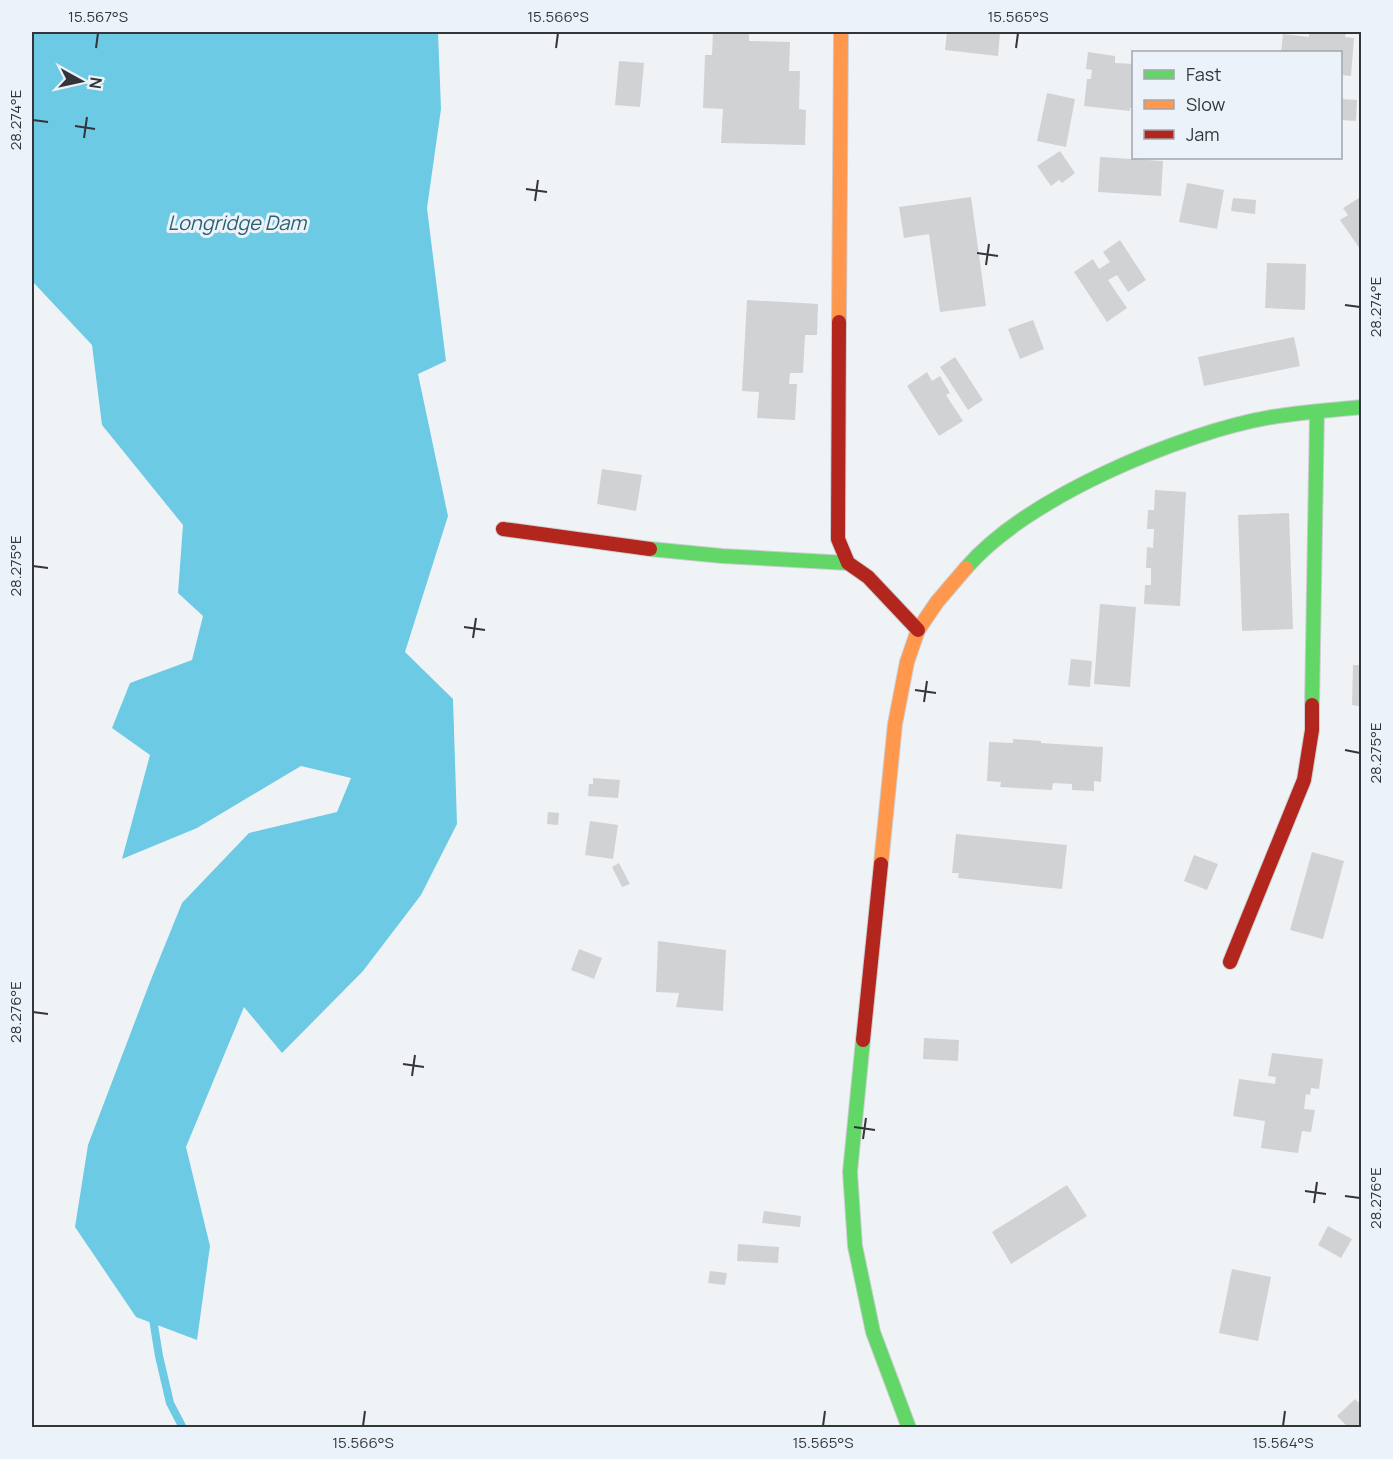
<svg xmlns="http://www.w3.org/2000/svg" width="1393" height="1459" font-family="Manrope,sans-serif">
<rect width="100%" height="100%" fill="#f0f3f6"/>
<!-- water -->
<path fill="#6ccae4" d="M32 32H438L441 109 427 208 446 361 418 374 448 516 405 652 453 699 457 824 421 895 363 971 282 1053 244 1007 186 1147 210 1246 197 1340 136 1317 75 1227 88 1145 150 982 182 903 249 833 337 812 351 778 301 766 197 828 122 859 150 755 112 728 130 683 192 660 203 616 178 593 183 525 102 425 92 345 32 281Z"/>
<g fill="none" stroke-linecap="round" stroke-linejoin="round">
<!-- stream -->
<path stroke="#6ccae4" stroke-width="8" d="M152 1313 159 1356 170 1403 183 1428"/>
</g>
<!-- building -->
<path fill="#d0d2d4" d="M713 32H749V41L790 42 789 71H800L799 109 806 110 805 145 721 143 723 109 703 108 705 55H712Z
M947 32H1000L998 56 945 50Z
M1309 32H1346L1345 37 1354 38 1351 76 1340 75V52H1281L1283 34 1309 37Z
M1088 52 1115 56V63L1134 64V108H1130V111L1084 106 1087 79H1091L1092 70 1086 69Z
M619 61 644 63 640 107 615 105Z
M1047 93 1075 99 1066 147 1037 141Z
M1340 99 1357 100 1356 121 1340 120Z
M1060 151 1075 173 1062 183 1059 180 1051 186 1037 166Z
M1100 157 1163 161 1161 196 1098 192Z
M1187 183 1224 190 1217 229 1179 222Z
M1362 196V252L1340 220 1348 215 1343 208Z
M971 197 986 306 940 312 929 234 904 238 899 207Z
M1233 198 1256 200 1255 214 1231 211Z
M1120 240 1146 280 1128 292 1117 275 1108 280 1127 308 1107 322 1074 272 1093 259 1099 269 1110 262 1103 252Z
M1267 263 1306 264 1305 310 1265 308Z
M747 300 818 304 817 335H805L803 373H790L789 384H797L795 420 757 418 759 392 742 391Z
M1033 320 1044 349 1020 359 1008 329Z
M1294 337 1300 366 1204 386 1198 357Z
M955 357 983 400 968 410 940 367Z
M927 372 932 381 940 376 950 393 946 395 963 421 939 436 907 386Z
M602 469 642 475 636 511 597 504Z
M1155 490 1186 492 1180 606 1144 604 1145 585H1151V568H1146L1147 547 1153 548 1154 529H1147L1148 510H1154Z
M1289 513 1293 629 1242 631 1238 515Z
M1100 604 1136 607 1130 687 1094 684Z
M1071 659 1092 661 1090 687 1068 685Z
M1353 665H1362V735H1359V706L1352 705Z
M1013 739 1041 741V743L1103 747 1101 782 1094 781V791L1072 790V784L1053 783 1052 790 1000 787 1001 782 987 781 989 742 1013 743Z
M593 778 620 780 618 798 588 796 589 784H593Z
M548 812 559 813 558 825 547 824Z
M590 821 618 825 613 859 585 855Z
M956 834 1067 845 1062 889 958 878 959 873H952Z
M1312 852 1344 861 1323 939 1290 930Z
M1194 855 1218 864 1207 890 1184 881Z
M619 863 630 884 622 887 612 867Z
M658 941 726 950 723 1011 676 1007 679 993 656 992Z
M579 949 602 958 594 979 571 970Z
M924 1038 959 1040 958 1061 923 1059Z
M1272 1053 1323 1059 1319 1089 1311 1088 1310 1095 1306 1094 1304 1109 1315 1110 1311 1132 1302 1131 1298 1153 1261 1148 1265 1121 1233 1116 1239 1079 1275 1084 1276 1077 1268 1076Z
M1067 1185 1087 1216 1011 1264 992 1232Z
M764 1211 801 1216 800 1227 762 1223Z
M1328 1226 1352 1239 1341 1258 1318 1245Z
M738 1244 779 1247 778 1263 737 1261Z
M1232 1269 1271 1277 1258 1341 1219 1333Z
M710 1271 727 1273 725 1285 708 1283Z
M1355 1399 1362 1406V1428H1346L1347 1426 1337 1416Z"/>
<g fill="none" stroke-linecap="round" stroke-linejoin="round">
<defs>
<path id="fast" d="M650 549 722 556 848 563
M966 568C1027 497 1180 433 1272 417 1301 412 1332 410 1362 407
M1312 705 1317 412
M863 1040 850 1172 855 1246 873 1332 909 1428"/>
<path id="slow" d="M839 322 841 32
M881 864 895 724 907 662 918 630 937 602 966 568"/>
<path id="jam" d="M839 322 838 539 848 563 868 577 918 630
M503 529 650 549
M1230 962 1304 780 1312 730V705
M863 1040 881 864"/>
</defs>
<!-- fast casing -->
<use href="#fast" stroke="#ccced1" stroke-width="16"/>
<!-- slow casing -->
<use href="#slow" stroke="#ccced1" stroke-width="16"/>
<!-- jam casing -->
<use href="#jam" stroke="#ccced1" stroke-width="16"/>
<!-- fast -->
<use href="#fast" stroke="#63d668" stroke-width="14"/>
<!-- slow -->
<use href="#slow" stroke="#ff974d" stroke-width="14"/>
<!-- jam -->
<use href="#jam" stroke="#b3261e" stroke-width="14"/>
</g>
<!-- ticks -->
<path fill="none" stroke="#333538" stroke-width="2" d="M96 48 98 33M556 48 558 33M1016 48 1018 33M33 120 48 122M75 126 95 129M84 138 87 117M526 189 547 192M535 201 538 180M977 253 998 256M986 265 989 244M1345 305 1360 307M33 566 48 568M464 627 485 630M473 638 476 618M915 690 936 693M924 702 927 681M1345 750 1360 753M33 1012 48 1014M403 1064 424 1067M412 1076 415 1055M854 1127 875 1130M863 1139 866 1118M1305 1191 1326 1194M1345 1196 1360 1198M1314 1203 1317 1182M363 1426 365 1411M823 1426 825 1411M1283 1426 1285 1411"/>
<g text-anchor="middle" stroke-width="6" stroke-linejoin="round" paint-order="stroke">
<!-- water labels -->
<g font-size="20" font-style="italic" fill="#2c606f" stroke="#ecf2fa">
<text x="237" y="230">Longridge Dam</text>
</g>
</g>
<!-- border -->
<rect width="1393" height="1459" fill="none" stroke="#ecf2fa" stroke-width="66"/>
<!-- legend -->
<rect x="1132" y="51" width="210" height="108" fill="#ecf2fa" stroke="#a2a6ac" stroke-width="1.5"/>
<rect x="1144" y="70" width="30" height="9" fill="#63d668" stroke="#a2a6ac" stroke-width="1.5"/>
<text x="1186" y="81" font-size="18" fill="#333538">Fast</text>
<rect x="1144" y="100" width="30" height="9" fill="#ff974d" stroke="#a2a6ac" stroke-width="1.5"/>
<text x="1186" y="111" font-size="18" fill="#333538">Slow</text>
<rect x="1144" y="130" width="30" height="9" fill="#b3261e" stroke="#a2a6ac" stroke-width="1.5"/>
<text x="1186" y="141" font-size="18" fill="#333538">Jam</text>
<!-- north arrow -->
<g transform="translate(81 81) rotate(98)" stroke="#ecf2fa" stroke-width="4.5" paint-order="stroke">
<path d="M0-4.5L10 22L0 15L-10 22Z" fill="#333538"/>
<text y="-9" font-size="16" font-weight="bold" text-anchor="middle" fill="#333538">N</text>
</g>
<rect x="33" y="33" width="1327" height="1393" fill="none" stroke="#333538" stroke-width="2"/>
<g font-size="15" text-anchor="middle" fill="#333538">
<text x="98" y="22">15.567°S</text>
<text x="558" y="22">15.566°S</text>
<text x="1018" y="22">15.565°S</text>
<text transform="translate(16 120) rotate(-90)" y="5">28.274°E</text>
<text transform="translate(1376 307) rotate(-90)" y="5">28.274°E</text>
<text transform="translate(16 566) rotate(-90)" y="5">28.275°E</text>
<text transform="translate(1376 753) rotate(-90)" y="5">28.275°E</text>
<text transform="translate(16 1012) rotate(-90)" y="5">28.276°E</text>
<text transform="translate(1376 1198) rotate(-90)" y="5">28.276°E</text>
<text x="363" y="1448">15.566°S</text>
<text x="823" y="1448">15.565°S</text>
<text x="1283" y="1448">15.564°S</text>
</g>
</svg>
